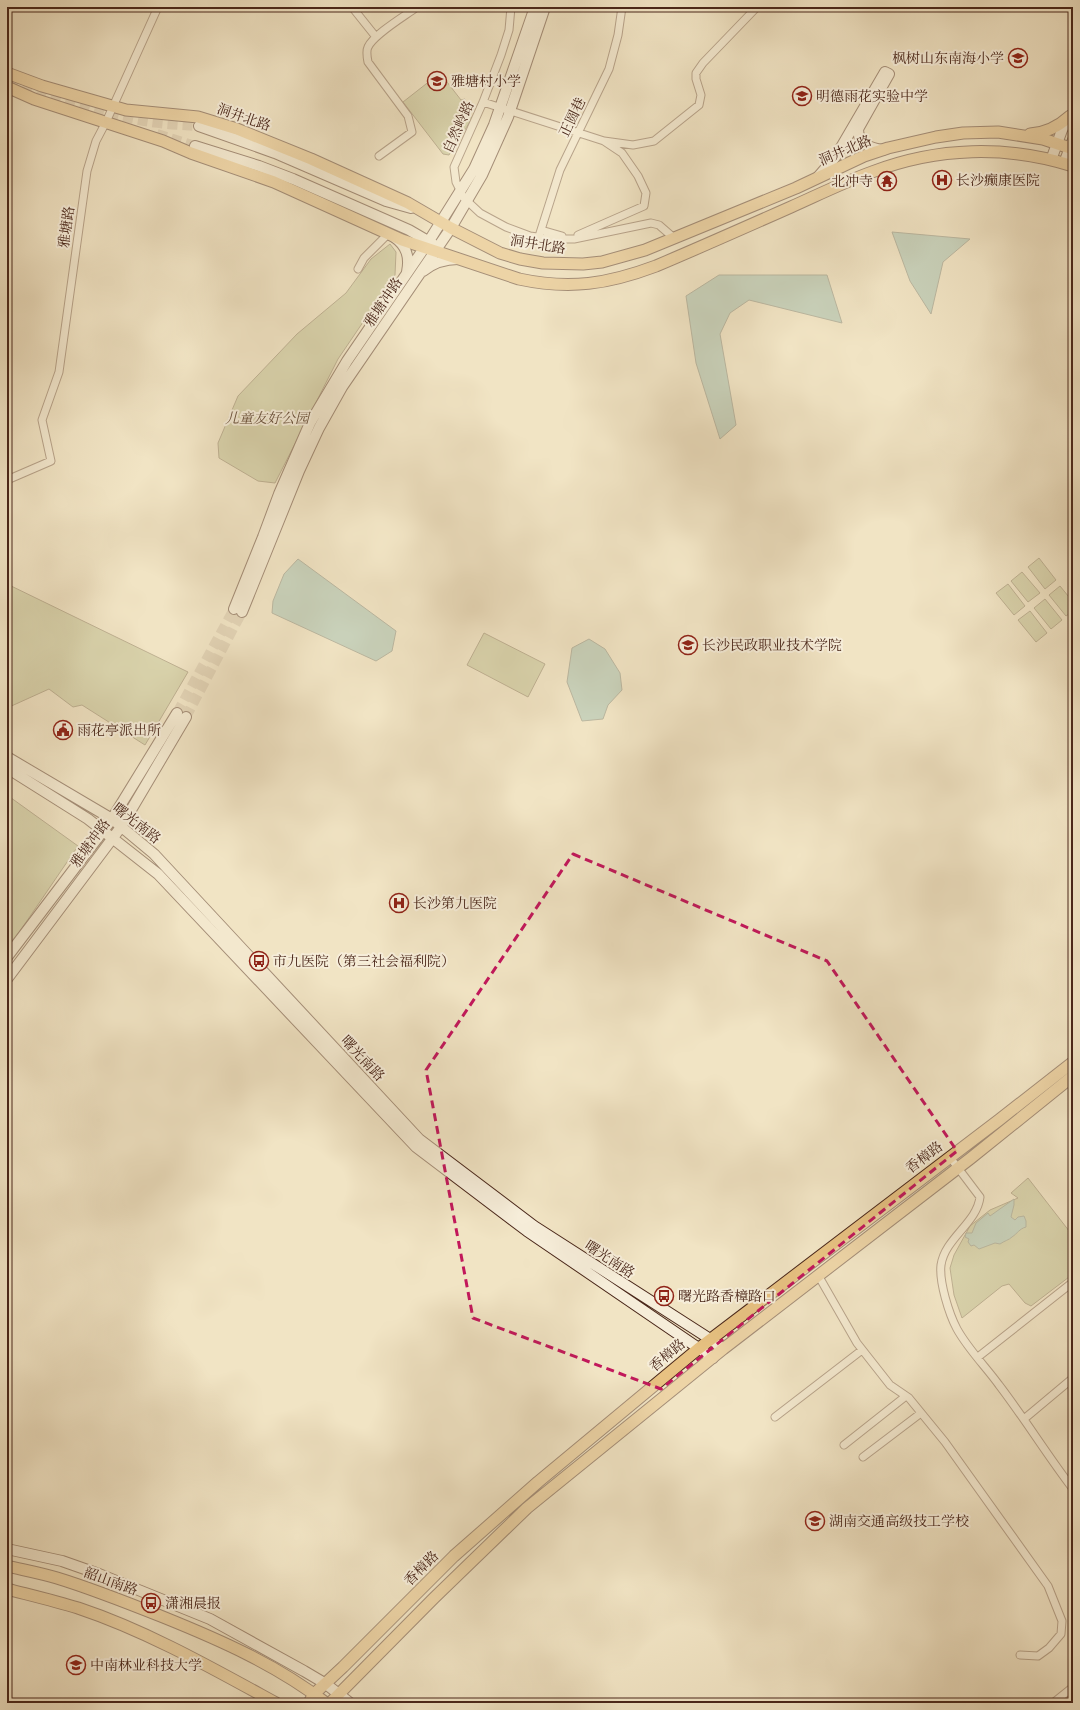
<svg xmlns="http://www.w3.org/2000/svg" width="1080" height="1710" font-family="Cardo,'Noto Serif SC',serif">
<rect width="100%" height="100%" fill="#f1e4c4"/>
<filter id="stains"><feTurbulence type="fractalNoise" baseFrequency=".005" numOctaves="4"/><feColorMatrix values="0 0 0 0 .2 0 0 0 0 .09 0 0 0 0 .02 0 0 0 .5 -.17"/></filter>
<radialGradient id="worn" r=".72"><stop offset=".6" stop-color="#630" stop-opacity="0"/><stop offset="1" stop-color="#630" stop-opacity=".3"/></radialGradient>
<!-- green -->
<path fill="#bec291" stroke="#847456" d="M440 73 461 100 465 99 467 106 471 113 469 114 472 118C465 131 456 142 449 155L443 154 403 102Z
M390 244 396 252 395 275 338 359 275 483 258 481 219 458 218 443 238 396 297 334 346 293 371 259Z
M1039 558 1056 580 1045 589 1028 567Z
M1022 572 1040 593 1028 602 1011 581Z
M7 584 188 672 145 745 82 705 73 707 49 689 7 708 8 744 7 743Z
M1008 584 1025 606 1014 615 996 593Z
M1060 586 1073 602V611L1066 616 1049 595Z
M1045 599 1062 620 1051 629 1034 608Z
M1030 611 1047 633 1036 642 1018 620Z
M484 633 545 664 528 697 467 665Z
M7 795 78 846 7 950Z
M1028 1178 1073 1236V1274L1031 1306 1025 1303 1009 1284 1002 1286 962 1318 954 1295 950 1268 954 1255 970 1226 990 1210 1018 1198 1011 1193Z"/>
<!-- water -->
<path fill="#9bbfb2" stroke="#7b8275" d="M892 232 970 239 943 262 931 314 910 281Z
M719 275H827L842 323 749 300 730 313 720 334 736 425 720 439 696 363 686 296Z
M298 559 396 631 392 651 376 661 272 613 273 601 284 574Z
M589 639 605 649 620 673 622 690 608 705 603 719 582 721 567 682 572 648Z
M1014 1199V1205L1011 1217 1015 1220 1018 1217 1024 1216 1026 1221V1227C1019 1229 1018 1233 1012 1237 1009 1240 1004 1241 1000 1244L995 1243 979 1249 974 1245 971 1246 968 1242 969 1239 965 1237 966 1233H972L976 1223 988 1213 990 1216Z"/>
<g fill="none" stroke-linecap="round" stroke-linejoin="round">
<!-- secondary-tunnel -->
<path stroke="#d0bea2" stroke-width="10" stroke-dasharray="10 5" stroke-linecap="butt" d="M10 78C44 98 105 114 144 121 162 124 181 125 199 126
M157 134 195 146
M177 713 234 609
M186 717 242 612"/>
<defs>
<path id="street" d="M352 7 376 37
M511 7 509 30 501 55 483 102 454 167 456 182 464 198 480 213 506 227 530 236 551 239H574L651 223 659 225 675 239
M483 102 604 141
M379 156 412 132 408 116 368 62C367 57 366 51 368 47 374 34 405 16 417 7
M541 230 562 236
M540 233 560 170 609 69 618 35 622 7
M578 235 644 206 646 193 638 176 622 153 604 141 633 145 654 141 699 105 701 95 696 79V73L703 63 757 7
M358 269 364 258 388 234
M7 480 51 461 42 420 59 372 87 171 96 141 106 122 158 7
M949 1156 980 1197C977 1223 945 1238 941 1265 939 1282 949 1314 957 1329 968 1349 986 1367 999 1385 1025 1419 1047 1455 1073 1489
M818 1275 857 1343 890 1385 909 1398 945 1442 1048 1586 1062 1621 1061 1634 1049 1648 1038 1656 1020 1655
M978 1357 1073 1282
M775 1417 862 1350
M1024 1419 1073 1378
M844 1445 906 1396
M863 1457 921 1413
M1053 1703 1073 1687"/>
<path id="secondary" d="M199 126 275 153 386 201 411 208
M195 146 259 166 293 179 409 230 433 244
M1051 160 1062 130 1069 117
M1064 163 1073 140
M818 177 836 156 885 72 889 74 858 129C858 144 870 148 883 150
M394 237C407 246 410 257 407 272
M423 271C433 263 444 259 458 259
M234 609 263 537 279 494 310 423 347 361 429 241 474 169 494 125 535 7
M242 612 299 471 319 428 342 387 451 228 482 175 508 117 545 7
M7 757 112 819 154 854 419 1139 534 1226 710 1339 723 1349
M7 768 88 819 158 874 416 1147 527 1231 713 1358
M7 957 112 819 177 713
M7 979 121 827 186 717
M7 1549 62 1561 99 1574 210 1619 304 1671 326 1684 350 1703"/>
<path id="primary" d="M7 73 42 86 126 110 198 117 237 129 311 159 408 203 451 228 500 253 520 259 543 263 583 264 602 262 645 250 796 188 864 156 888 148 936 137 963 133 998 132 1043 139 1073 149
M7 87 34 99 163 141 191 153 274 182 402 240 519 279C570 290 608 284 656 266 701 247 746 227 791 207 818 195 844 182 872 172 937 147 1007 145 1073 166
M1030 134C1046 133 1058 127 1070 116
M7 1566C24 1570 41 1573 57 1578 93 1589 128 1603 163 1617 220 1640 277 1665 326 1703
M7 1589C30 1595 55 1601 78 1608 147 1631 212 1668 276 1703
M309 1703 314 1694 343 1667 454 1556 538 1482 698 1349 999 1120 1073 1062
M330 1703 434 1598 527 1508 723 1349 971 1158 1073 1076"/>
</defs>
<!-- street casing -->
<use href="#street" stroke="#745644" stroke-width="9"/>
<!-- secondary casing -->
<use href="#secondary" stroke="#4a271a" stroke-width="12"/>
<!-- primary casing -->
<use href="#primary" stroke="#4a271a" stroke-width="13"/>
<!-- street -->
<use href="#street" stroke="#f6edd9" stroke-width="7"/>
<!-- secondary -->
<use href="#secondary" stroke="#f6edd9" stroke-width="10"/>
<!-- primary -->
<use href="#primary" stroke="#e8c282" stroke-width="11"/>
</g>
<!-- marked area -->
<path d="M0 0H1080V1710H0ZM573 854 827 961 957 1151 661 1389 473 1318 426 1070Z" fill="#f1e4c4" fill-opacity=".55" fill-rule="evenodd"/>
<path fill="none" stroke="#c2185b" stroke-width="3" stroke-dasharray="8 5" stroke-linejoin="round" d="M573 854 827 961 957 1151 661 1389 473 1318 426 1070Z"/>
<!-- icons -->
<defs>
<symbol id="school-ring" viewBox="-11 -11 22 22"><circle r="9.5" fill="#f6edd9" stroke="#8f2418" stroke-width="1.5"/><path d="M0-5L7-2L0 1L-7-2ZM-4 1L0 2.5L4 1V4Q0 6-4 4Z" fill="#8f2418"/></symbol>
<symbol id="hospital-ring" viewBox="-11 -11 22 22"><circle r="9.5" fill="#f6edd9" stroke="#8f2418" stroke-width="1.5"/><path d="M-5-5h3v3.5h4V-5h3V5h-3V1.5h-4V5h-3Z" fill="#8f2418"/></symbol>
<symbol id="temple-ring" viewBox="-11 -11 22 22"><circle r="9.5" fill="#f6edd9" stroke="#8f2418" stroke-width="1.5"/><path d="M0-6L5-2H3V0L6.5 2.5H4V6H1.5V3h-3V6H-4V2.5H-6.5L-3 0V-2H-5Z" fill="#8f2418"/></symbol>
<symbol id="university-ring" viewBox="-11 -11 22 22"><circle r="9.5" fill="#f6edd9" stroke="#8f2418" stroke-width="1.5"/><path d="M0-5L7-2L0 1L-7-2ZM-4 1L0 2.5L4 1V4Q0 6-4 4Z" fill="#8f2418"/></symbol>
<symbol id="civic-ring" viewBox="-11 -11 22 22"><circle r="9.5" fill="#f6edd9" stroke="#8f2418" stroke-width="1.5"/><path d="M-.6-6.5H3V-4.5H.6V-3L4-1V1h2V6H-6V1h2V-1L-.6-3ZM-1.2 2.5V6h2.4V2.5Z" fill="#8f2418"/></symbol>
<symbol id="bus-ring" viewBox="-11 -11 22 22"><circle r="9.5" fill="#f6edd9" stroke="#8f2418" stroke-width="1.5"/><path d="M-5-6H5V4H4V6H2V4H-2V6H-4V4H-5ZM-3.5-4V0h7V-4ZM-3.5 1.2v1.5H-2V1.2ZM2 1.2v1.5H3.5V1.2Z" fill="#8f2418"/></symbol>
</defs>
<g fill-rule="evenodd">
<use href="#school-ring" x="1007" y="47" width="22" height="22"/>
<use href="#school-ring" x="426" y="70" width="22" height="22"/>
<use href="#school-ring" x="791" y="85" width="22" height="22"/>
<use href="#hospital-ring" x="931" y="169" width="22" height="22"/>
<use href="#temple-ring" x="876" y="170" width="22" height="22"/>
<use href="#university-ring" x="677" y="634" width="22" height="22"/>
<use href="#civic-ring" x="52" y="719" width="22" height="22"/>
<use href="#hospital-ring" x="388" y="892" width="22" height="22"/>
<use href="#bus-ring" x="248" y="950" width="22" height="22"/>
<use href="#bus-ring" x="653" y="1285" width="22" height="22"/>
<use href="#school-ring" x="804" y="1510" width="22" height="22"/>
<use href="#bus-ring" x="140" y="1592" width="22" height="22"/>
<use href="#university-ring" x="65" y="1654" width="22" height="22"/>
</g>
<g text-anchor="middle" stroke-width="4" stroke-linejoin="round" paint-order="stroke">
<!-- poi labels -->
<g font-size="14" fill="#4a271a" stroke="#f6edd9" text-anchor="start">
<text x="1004" y="63" text-anchor="end">枫树山东南海小学</text>
<text x="451" y="86">雅塘村小学</text>
<text x="816" y="101">明德雨花实验中学</text>
<text x="956" y="185">长沙癫康医院</text>
<text x="873" y="186" text-anchor="end">北冲寺</text>
<text x="702" y="650">长沙民政职业技术学院</text>
<text x="77" y="735">雨花亭派出所</text>
<text x="413" y="908">长沙第九医院</text>
<text x="273" y="966">市九医院（第三社会福利院）</text>
<text x="678" y="1301">曙光路香樟路口</text>
<text x="829" y="1526">湖南交通高级技工学校</text>
<text x="165" y="1608">潇湘晨报</text>
<text x="90" y="1670">中南林业科技大学</text>
</g>
<!-- street labels -->
<g font-size="14" fill="#4a271a" stroke="#f6edd9">
<text transform="translate(244 117) rotate(19)" y="5">洞井北路</text>
<text transform="translate(572 117) rotate(-64)" y="5">正圆巷</text>
<text transform="translate(458 127) rotate(-66)" y="5">自然岭路</text>
<text transform="translate(845 150) rotate(-23)" y="5">洞井北路</text>
<text transform="translate(66 227) rotate(-82)" y="5">雅塘路</text>
<text transform="translate(538 244) rotate(9)" y="5">洞井北路</text>
<text transform="translate(383 302) rotate(-56)" y="5">雅塘冲路</text>
<text transform="translate(137 823) rotate(38)" y="5">曙光南路</text>
<text transform="translate(90 843) rotate(-54)" y="5">雅塘冲路</text>
<text transform="translate(363 1058) rotate(47)" y="5">曙光南路</text>
<text transform="translate(924 1157) rotate(-37)" y="5">香樟路</text>
<text transform="translate(610 1259) rotate(33)" y="5">曙光南路</text>
<text transform="translate(667 1355) rotate(-40)" y="5">香樟路</text>
<text transform="translate(421 1568) rotate(-45)" y="5">香樟路</text>
<text transform="translate(111 1581) rotate(20)" y="5">韶山南路</text>
</g>
<!-- park labels -->
<g font-size="14" font-style="italic" fill="#674e38" stroke="#f6edd9">
<text x="267" y="423">儿童友好公园</text>
</g>
</g>
<!-- margin -->
<rect width="1080" height="1710" fill="none" stroke="#f1e4c4" stroke-width="24"/>
<rect x="8" y="8" width="1064" height="1694" fill="none" stroke="#4a271a" stroke-width="2"/>
<rect x="12" y="12" width="1056" height="1686" fill="none" stroke="#4a271a"/>
<rect width="100%" height="100%" filter="url(#stains)"/>
<rect width="100%" height="100%" fill="url(#worn)"/>
</svg>
